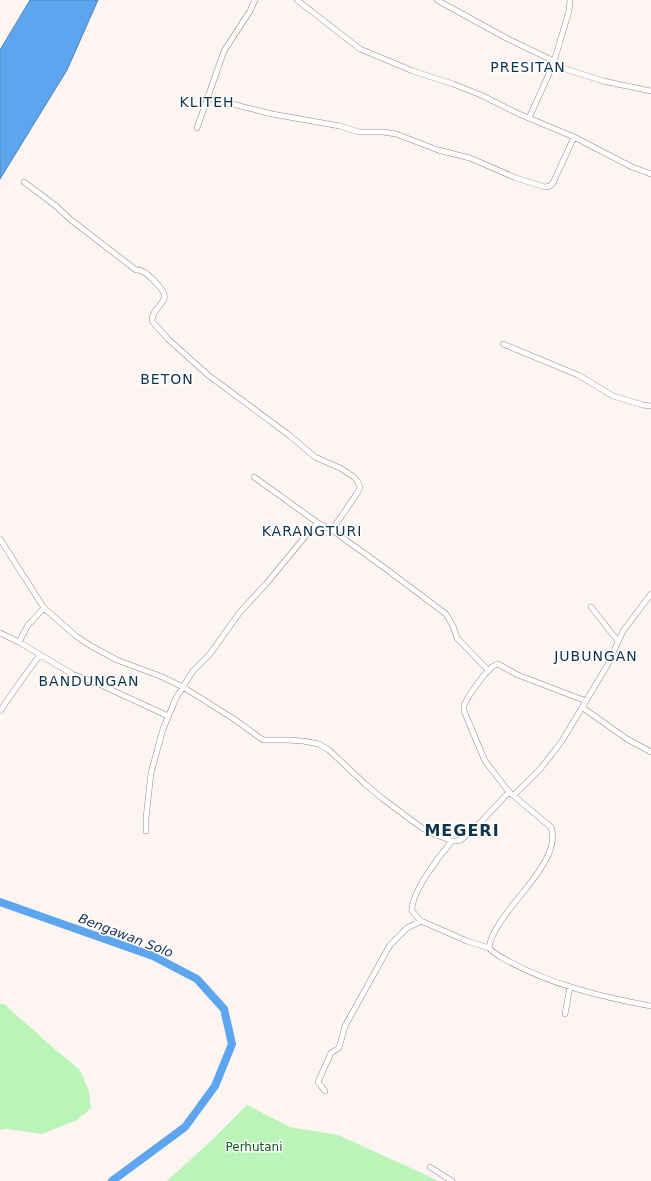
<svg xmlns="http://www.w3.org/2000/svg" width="651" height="1181" font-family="'DejaVu Sans',sans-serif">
<rect width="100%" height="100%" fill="#fdf5f2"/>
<!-- green -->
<path fill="#baf4b9" d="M0 1004H4L57 1051 80 1070 89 1091 91 1108 77 1120 42 1134 7 1129 0 1130Z
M247 1105 290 1127 338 1135 413 1169 438 1181H167L211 1141Z"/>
<!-- water -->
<path fill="#5da5ee" stroke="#5385b7" d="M30 0H98L67 70 0 179V50Z"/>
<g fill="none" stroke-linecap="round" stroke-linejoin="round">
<!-- river -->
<path stroke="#5da5ee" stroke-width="8" d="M0 902 153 956 197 979 224 1009 232 1044 215 1086 185 1127 112 1181"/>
<defs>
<path id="minor" d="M297 0 360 49 413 71 453 84 481 95 519 114 574 137 632 167 651 174
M437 0 508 39 554 61
M553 65 603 81 651 91
M208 98 272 114 340 126 359 132H383L396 134 438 150 470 158 516 178 545 187 550 186 553 183 574 137
M529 118 553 65 569 11 570 0
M197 128 224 51 250 11 255 0
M24 182 56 206 71 220 136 270C138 270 140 270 142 271 148 274 168 292 164 299 160 307 152 311 152 321L168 339 208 375 289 435 315 457 340 468 354 477 358 482 360 487 358 492 332 530
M503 344 578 375 613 396 643 405 651 406
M254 477 318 523
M0 539 44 608 76 636 91 646 117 660 160 676 183 687 234 719 263 740H287L303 741 319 744 329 750 365 784 383 799 422 828 434 834 452 841H455L461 840 479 824 509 792
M591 607 618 641
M44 608 28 625 19 642 72 674 101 685 168 716
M0 633 19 642
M586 701 518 675 498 664C488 666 469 695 464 705V711L485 761 509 792 551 827C564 865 493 912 489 948 494 954 501 957 508 961 552 985 602 997 651 1006
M583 708 627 739 651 752
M0 711 25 675 40 655
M514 795 541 768 562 741 607 666 623 631 651 594
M146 831V818L151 773 163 729 176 698 193 671 210 654 240 612 266 584 308 533 318 523 332 530 382 566 446 614 453 626 457 638 488 670
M421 921 412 911C411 892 440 855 452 841
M565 1014 570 987
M325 1091 318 1082 331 1053 339 1048 345 1026 390 945 407 928 421 921 467 941 489 948
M430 1167 452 1181"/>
</defs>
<!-- minor casing -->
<use href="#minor" stroke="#908986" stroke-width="6"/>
<!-- minor -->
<use href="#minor" stroke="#fff" stroke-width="5"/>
</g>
<g text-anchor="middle" stroke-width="3" stroke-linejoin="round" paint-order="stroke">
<!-- park labels -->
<g font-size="12" fill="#075b14" stroke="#fff">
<text x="254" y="1151">Perhutani</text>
</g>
<!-- water labels -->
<g font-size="13" font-style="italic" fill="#13304e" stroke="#fff">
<text transform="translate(126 935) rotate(21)" y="5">Bengawan Solo</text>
</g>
<!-- quarter labels -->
<g font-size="14" letter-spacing="1" fill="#10334c" stroke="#fff">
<text x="528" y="72">PRESITAN</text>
<text x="207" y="107">KLITEH</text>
<text x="167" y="384">BETON</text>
<text x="312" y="536">KARANGTURI</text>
<text x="596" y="661">JUBUNGAN</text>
<text x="89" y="686">BANDUNGAN</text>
</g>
<!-- district labels -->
<g font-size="16" font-weight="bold" letter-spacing="1" fill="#10334c" stroke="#fff">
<text x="462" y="836">MEGERI</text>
</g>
</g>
</svg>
